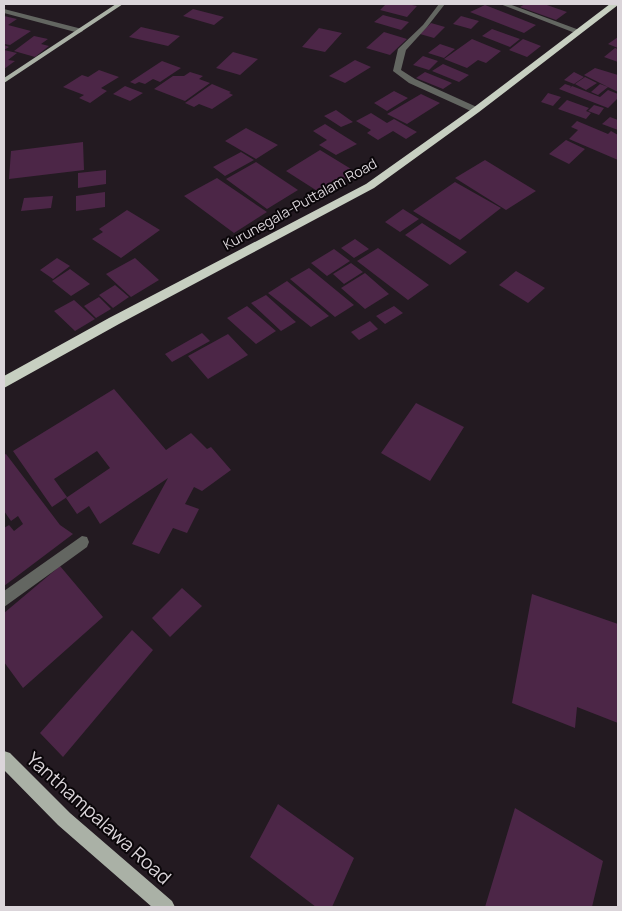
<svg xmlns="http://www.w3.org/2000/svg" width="622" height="911" font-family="Manrope,sans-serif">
<rect width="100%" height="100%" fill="#231a21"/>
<!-- building -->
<path fill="#4c2647" d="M386 4H407L417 6 407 17 380 10Z
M525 4H544L567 12 556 20 520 7Z
M485 5 536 25 524 33 470 12Z
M193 9 224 17 214 25 183 16Z
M383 15 409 22 401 30 374 22Z
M4 16 17 19 8 25 31 31 10 45 4 44Z
M461 16 479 21 471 29 453 24Z
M431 23 445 27 434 38 420 34Z
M141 27 180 36 168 46 129 37Z
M319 28 342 33 325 52 302 47Z
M492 29 520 39 510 47 482 36Z
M384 32 407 39 390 55 366 48Z
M34 36 48 39 41 44 49 46 35 57 14 51Z
M618 37V48L608 44Z
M472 39 501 51 486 63 478 60 467 68 444 59Z
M523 39 541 46 527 57 509 50Z
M440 44 455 49 444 58 428 53Z
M4 45 9 47 4 50 17 53 8 60 15 61 4 69Z
M615 48 618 49V62L604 57Z
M233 52 258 59 240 75 216 68Z
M423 56 438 61 429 70 413 65Z
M355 60 371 67 345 83 329 76Z
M162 61 181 68 160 82 153 79 145 84 139 82 135 84 130 82Z
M443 64 469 75 459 82 432 71Z
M595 68 618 75V92L584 75Z
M99 70 119 77 101 88 107 91 90 103 79 98 84 95 63 87 82 75 88 77Z
M190 72 203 76 199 79 210 83 185 101 154 89 173 76H184Z
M425 72 452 83 443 89 416 78Z
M574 72 584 77 574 84 564 80Z
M585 77 597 83 586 90 575 84Z
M212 84 231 92 229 93 233 95 212 109 199 104 194 107 185 103Z
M565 84 571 86 570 88 572 86 600 97 608 90 618 94V98L608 108 559 89Z
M600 84 608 87 598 95 591 92Z
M125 86 143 93 130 101 113 94Z
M394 91 408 98 387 111 374 103Z
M548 93 561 97 553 106 541 102Z
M421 94 440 103 407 124 387 114Z
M567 100 589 108 586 111 591 113 586 119 558 109Z
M594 105 604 108 599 115 588 111Z
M336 110 353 122 341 127 324 116Z
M371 113 387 123 394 119 417 132 406 139 393 131 378 140 367 133 371 130 356 121Z
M610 117 618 120V130L602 124Z
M577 121 608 134 611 131 618 135V160L569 139 578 130 571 127Z
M325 124 357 144 336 155 319 145 327 140 313 131Z
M246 128 278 145 256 159 225 141Z
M566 140 585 149 569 164 549 154Z
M83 142 84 170 9 179 11 151Z
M320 150 356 172 322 194 286 171Z
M241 152 254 160 225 176 213 167Z
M485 160 536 191 506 210 455 178Z
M256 162 298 190 267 209 226 179Z
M106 170V184L78 188V173Z
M217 178 267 212 234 233 184 196Z
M455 182 501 208 460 240 413 211Z
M105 192V207L76 211V196Z
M53 196 51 208 21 211 24 198Z
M403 209 419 219 400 232 385 222Z
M127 210 160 230 121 258 92 239 103 232 99 229Z
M422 223 467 252 450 265 405 235Z
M355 239 369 249 354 258 341 248Z
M378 248 429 285 408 300 357 261Z
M334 249 350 261 327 276 311 263Z
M57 258 70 266 53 279 40 270Z
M135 258 159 280 131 297 106 274Z
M351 263 363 272 344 284 333 274Z
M309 268 354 305 335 317 290 279Z
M70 269 90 284 71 296 52 281Z
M516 271 545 288 528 303 499 285Z
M365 273 389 294 365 309 341 288Z
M287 281 329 316 311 327 268 293Z
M115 285 129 297 113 308 99 295Z
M266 295 296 322 281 331 251 303Z
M99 297 111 309 96 318 84 306Z
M74 300 95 319 75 331 54 311Z
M247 306 276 331 256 344 227 318Z
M394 306 403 313 385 324 376 316Z
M370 321 378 329 359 340 351 332Z
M202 333 210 341 172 362 165 354Z
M228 334 248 355 208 379 188 356Z
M114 389 166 450 191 433 207 449 211 447 231 470 202 491 194 487 185 504 199 509 187 533 173 528 159 554 132 544 168 478 100 524 89 506 77 514 66 498 110 468 97 451 54 479 67 497 52 507 13 451Z
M416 403 464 427 430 481 381 453Z
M6 454 60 525 73 534 4 586V528L9 525 14 531 23 524 18 516 11 521 4 511V455Z
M60 566 103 617 23 688 4 662V613Z
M182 588 202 606 170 637 152 618Z
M532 594 618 624V723L577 707 575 728 512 703Z
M132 630 153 650 63 757 40 733Z
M278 804 354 858 332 907H316L250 857Z
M515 808 603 861 592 907H485Z"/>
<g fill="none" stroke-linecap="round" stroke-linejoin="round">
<!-- minor -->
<path fill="#636661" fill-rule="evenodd" d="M439 4H445L427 27 406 50 401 70 415 79 479 108V112H473L409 83 393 71 398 49 423 25Z
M500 4H509L582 31 575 33Z
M4 9 82 29 83 31 79 33 4 13Z
M82 536 87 537 89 542 87 547 4 607V591Z"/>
<!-- major -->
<path fill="#aab1a6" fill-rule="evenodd" d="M116 4H123L4 83V78Z
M4 751 10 753 70 813 172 901 175 907H152L58 825 4 770Z"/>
<!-- highway -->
<path fill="#c7cfc1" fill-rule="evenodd" d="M610 4 618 5 479 112 374 188 119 324 4 388V376L109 318 366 184 473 108Z"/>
</g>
<g text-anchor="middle" stroke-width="4" stroke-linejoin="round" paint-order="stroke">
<!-- far-street labels -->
<g font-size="14" fill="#dbd5da" stroke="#0a0609">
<text transform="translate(300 204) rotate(-29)" y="5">Kurunegala-Puttalam Road</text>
</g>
<!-- near-street labels -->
<g font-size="19" fill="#dbd5da" stroke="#0a0609">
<text transform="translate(99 818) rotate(42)" y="7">Yanthampalawa Road</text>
</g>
</g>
<!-- border -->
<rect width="622" height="911" fill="none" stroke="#dbd5da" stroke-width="10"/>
</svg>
